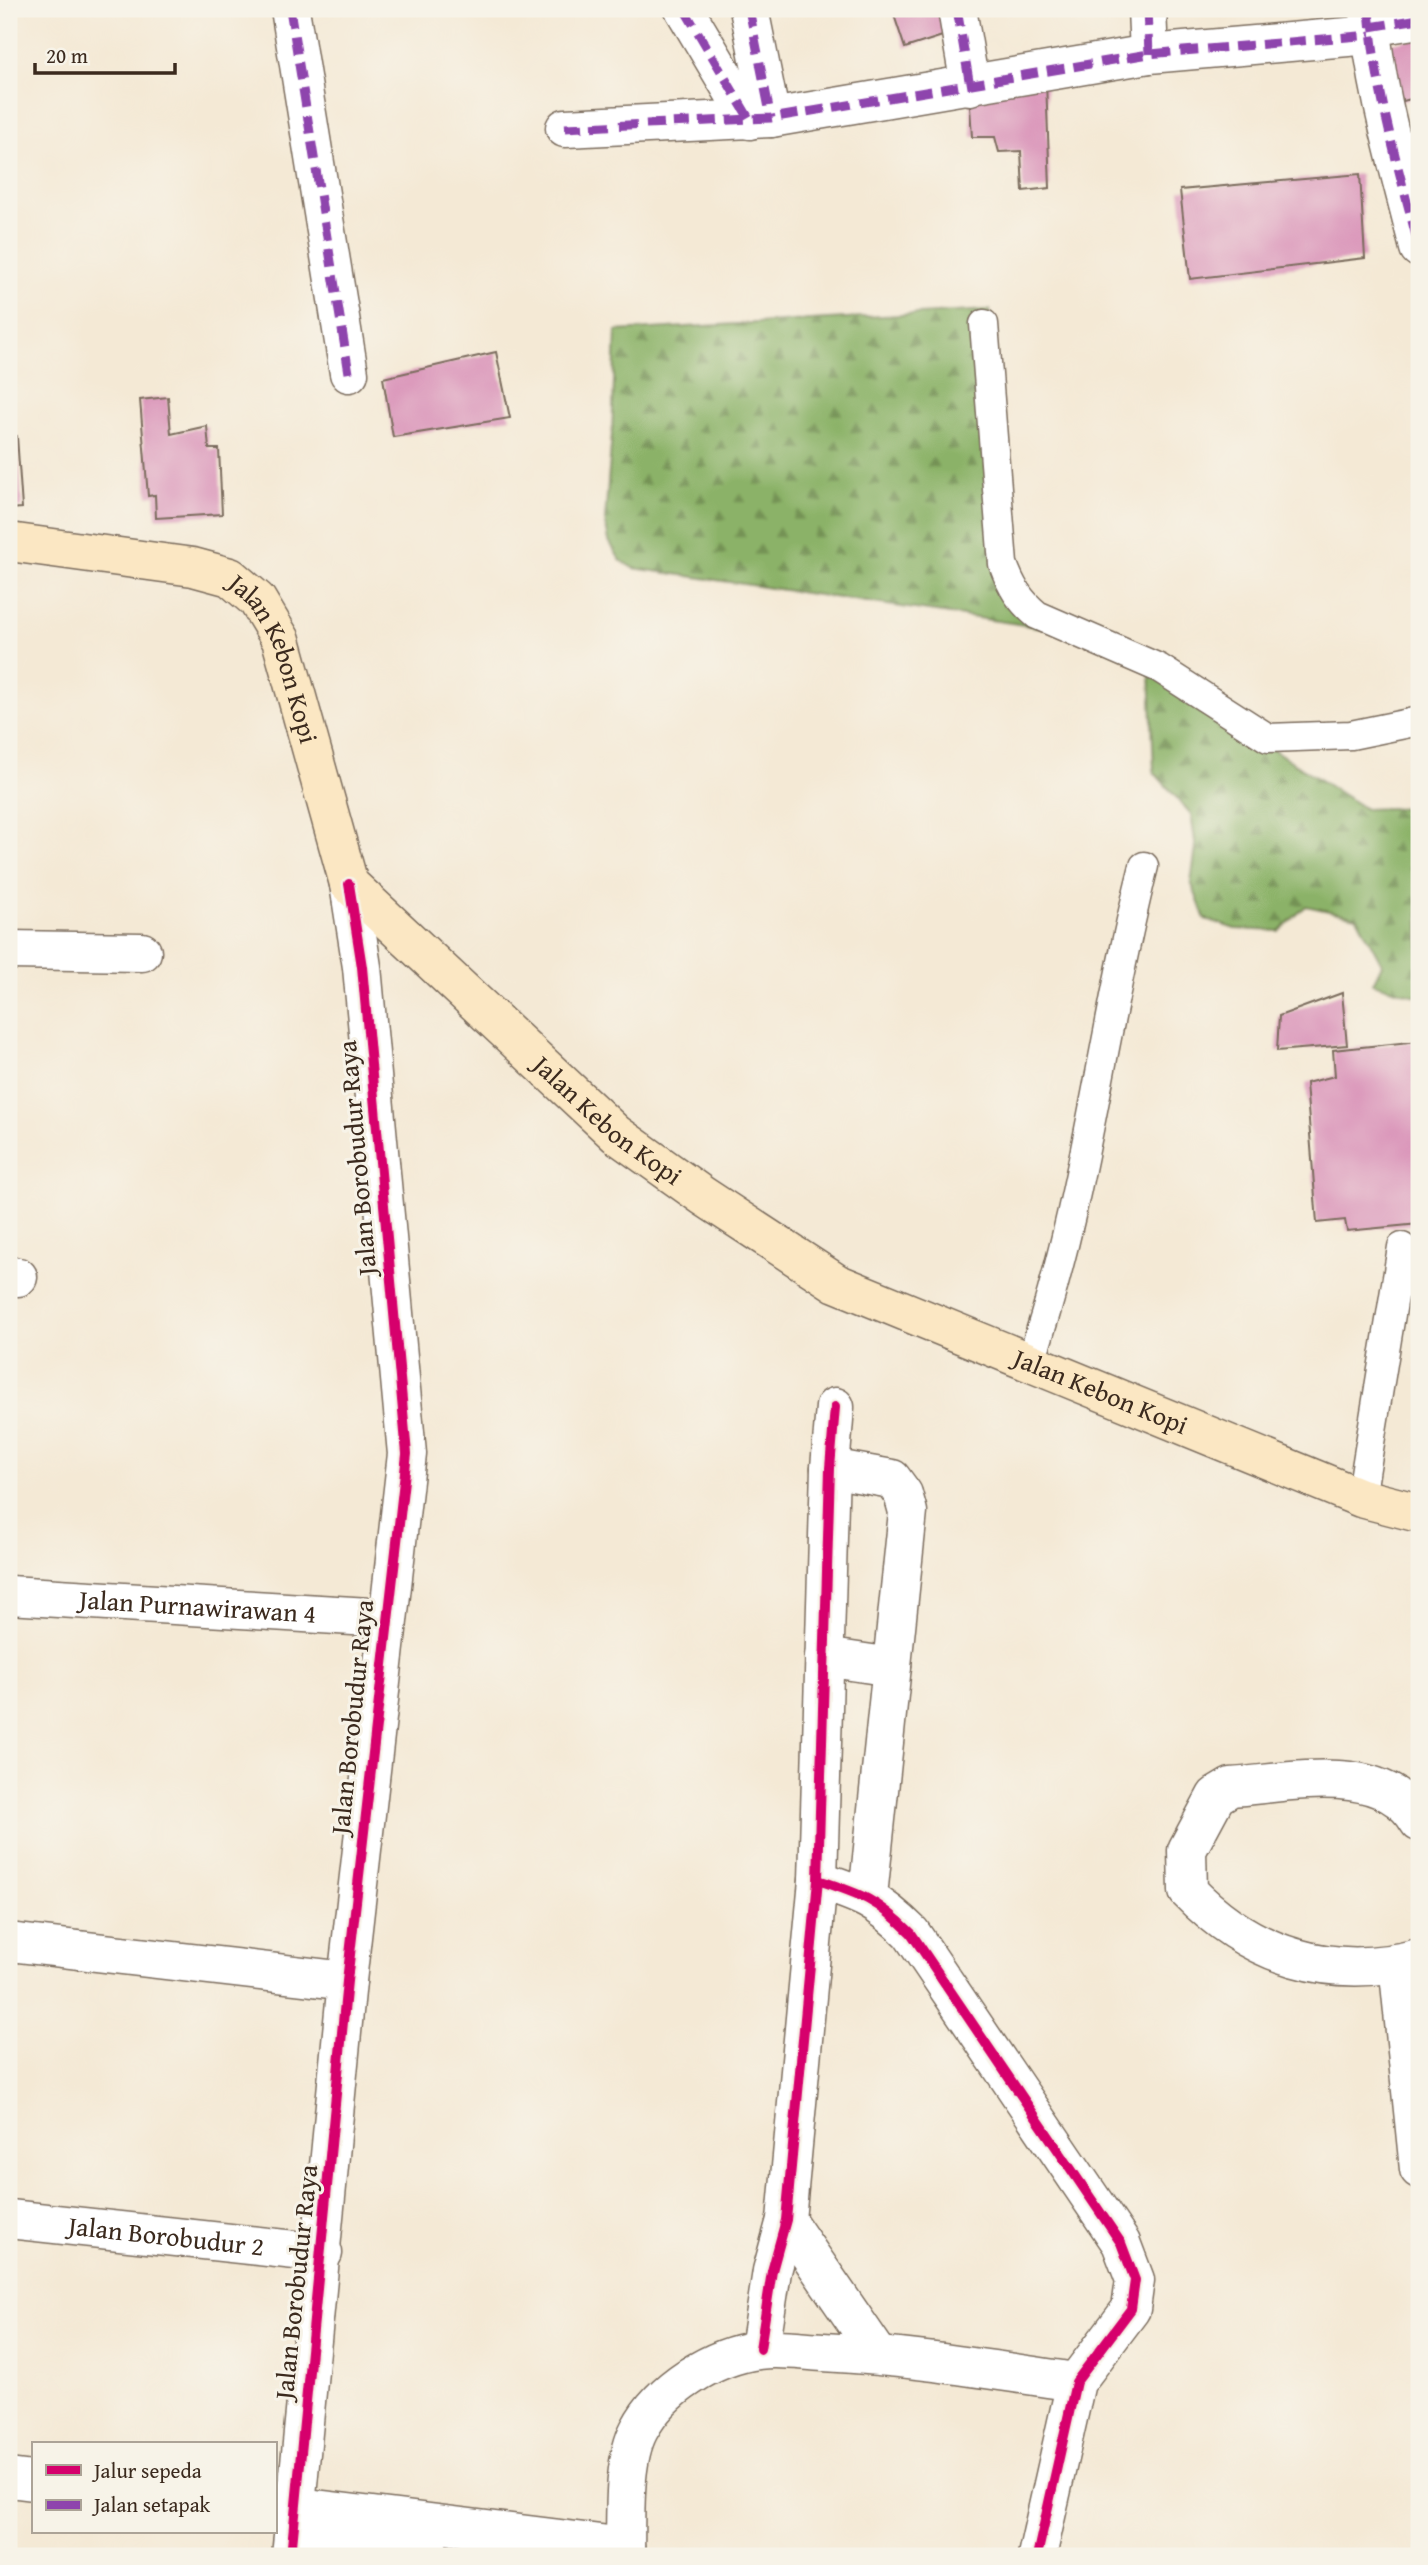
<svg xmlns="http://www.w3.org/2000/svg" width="1428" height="2565" font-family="'Gentium Book Plus',serif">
<defs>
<pattern id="forest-firs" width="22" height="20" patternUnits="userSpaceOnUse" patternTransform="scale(1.75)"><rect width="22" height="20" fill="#8bb267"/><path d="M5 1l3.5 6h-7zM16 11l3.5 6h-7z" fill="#739154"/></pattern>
</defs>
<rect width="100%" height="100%" fill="#f7f3e8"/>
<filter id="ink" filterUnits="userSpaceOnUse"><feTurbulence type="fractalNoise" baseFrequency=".0143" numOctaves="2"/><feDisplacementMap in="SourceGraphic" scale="14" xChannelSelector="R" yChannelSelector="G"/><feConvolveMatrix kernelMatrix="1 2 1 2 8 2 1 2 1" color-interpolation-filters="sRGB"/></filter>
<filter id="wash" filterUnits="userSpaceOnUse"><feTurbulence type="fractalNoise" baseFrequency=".00686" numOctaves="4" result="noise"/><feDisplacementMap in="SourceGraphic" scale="28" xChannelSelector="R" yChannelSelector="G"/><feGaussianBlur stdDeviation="1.57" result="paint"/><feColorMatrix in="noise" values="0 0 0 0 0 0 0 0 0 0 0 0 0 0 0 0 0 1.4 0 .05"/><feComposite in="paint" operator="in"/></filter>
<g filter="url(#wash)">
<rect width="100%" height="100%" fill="#f4e9d5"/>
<!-- forest -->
<path fill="url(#forest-firs)" stroke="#636e42" stroke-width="2" d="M990 310 1012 557 1045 628 633 568 620 560 609 541 605 520 612 433 616 331Z
M1150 670 1365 809 1419 807V997L1373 983 1382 964 1357 917 1306 906 1279 931 1235 929 1205 919 1191 882 1196 848 1191 814 1154 772Z"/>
<g id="blocks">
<!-- building -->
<path fill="#d992b8" d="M892 9H951L958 31 905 48Z
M1419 37V97L1395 103 1383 45Z
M1046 81 1050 188 1023 191 1021 151 999 152 995 137H972L969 91Z
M1360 174 1365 258 1190 279 1180 190Z
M496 352 510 418 393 437 383 378Z
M168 397 171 434 207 426 209 449H219L222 514 156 518 155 495 148 496 140 400Z
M17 436 22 508 9 509V438Z
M1342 993 1347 1045 1277 1051 1279 1016Z
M1419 1041V1224L1347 1231 1345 1220 1317 1223 1306 1083 1335 1076 1333 1050Z"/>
</g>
</g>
<g filter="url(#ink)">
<use href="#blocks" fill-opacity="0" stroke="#7c6d5e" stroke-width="2"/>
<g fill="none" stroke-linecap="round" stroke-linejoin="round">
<defs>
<path id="lane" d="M984 324 1003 564C1011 586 1019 600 1037 615L1159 668 1268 738 1351 735 1419 721
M1030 1363C1085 1202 1102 1030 1144 866
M1361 1498 1402 1247"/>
<g id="street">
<path d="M290 9 349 373"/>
<path d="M684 9 750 120"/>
<path d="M749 9 771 118"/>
<path d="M957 9 970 86"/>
<path d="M1147 9 1149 54"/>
<path d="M1369 11C1375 92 1400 170 1419 248"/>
<path d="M1370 27 1419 19"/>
<path d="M565 128 771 118 1149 54 1371 35"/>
<path d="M9 950 142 952"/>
<path d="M9 1276 18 1277"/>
<path d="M830 1468 892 1479 903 1494 908 1512 868 1896"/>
<path id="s1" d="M9 1595 386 1618"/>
<path d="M824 1657 892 1667"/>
<path d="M1419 1822C1384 1760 1290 1783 1231 1787L1216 1796 1187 1850 1188 1891C1251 1956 1330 1981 1419 1958"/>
<path d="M818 1880C861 1894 878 1900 911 1933L1121 2243 1135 2280 1131 2309 1076 2382 1037 2556"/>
<path d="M9 1942 347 1981"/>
<path d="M1398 1963 1419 2169"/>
<path id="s2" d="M9 2219 323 2253"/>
<path d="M786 2220 878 2354"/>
<path d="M760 2349 772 2271 786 2220 818 1880 830 1468 835 1407"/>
<path d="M9 2478 33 2481"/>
<path d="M275 2504 625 2547"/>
<path d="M293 2540 431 2556"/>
<path d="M291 2556 347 1981 407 1454 362 967 349 884"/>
<path d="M625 2556C626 2520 622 2462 639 2430 661 2388 713 2356 759 2350 779 2347 803 2351 823 2352 908 2356 992 2370 1076 2382"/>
</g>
<g id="secondary">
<path id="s3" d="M9 542 193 567 230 577 257 600 281 640 349 884 616 1134 703 1196 836 1283 1361 1498 1419 1513"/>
</g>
</defs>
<!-- lane casing -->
<use href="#lane" stroke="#7c6d5e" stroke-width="31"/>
<!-- street casing -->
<use href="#street" stroke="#7c6d5e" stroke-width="41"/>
<!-- secondary casing -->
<use href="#secondary" stroke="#7c6d5e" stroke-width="41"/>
<!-- lane -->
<use href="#lane" stroke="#fff" stroke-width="28"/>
<!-- street -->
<use href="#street" stroke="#fff" stroke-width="38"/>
<!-- secondary -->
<use href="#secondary" stroke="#fbe7c3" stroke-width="38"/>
<!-- quiet -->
<path stroke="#8e44ad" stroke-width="9" stroke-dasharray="18 9" stroke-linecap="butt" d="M290 9 349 373
M684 9 750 120
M749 9 771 118
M957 9 970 86
M1147 9 1149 54
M1369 9C1375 91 1399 169 1419 248
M1370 27 1419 19
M565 128 771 118 1149 54 1371 35"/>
<defs>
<path id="cycleway" d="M818 1880C861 1894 878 1900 911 1933L1121 2243 1135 2280 1131 2309 1076 2382 1037 2556
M760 2349 772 2271 786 2220 818 1880 830 1468 835 1407
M291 2556 347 1981 407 1454 362 967 349 884"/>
</defs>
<!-- cycleway casing -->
<use href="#cycleway" stroke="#f7f3e8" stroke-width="15"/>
<!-- cycleway -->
<use href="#cycleway" stroke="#d6006c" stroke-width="10"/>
</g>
</g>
<g text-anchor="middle" stroke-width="6" stroke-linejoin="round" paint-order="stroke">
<!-- street labels -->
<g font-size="26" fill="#3b2a1e" stroke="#f7f3e8">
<text dy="9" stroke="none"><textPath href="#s3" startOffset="320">Jalan Kebon Kopi</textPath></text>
<text dy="9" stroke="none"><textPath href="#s3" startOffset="910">Jalan Kebon Kopi</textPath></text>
<text transform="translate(357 1158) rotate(-95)" y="9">Jalan Borobudur Raya</text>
<text dy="9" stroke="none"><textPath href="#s3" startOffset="1477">Jalan Kebon Kopi</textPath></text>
<text dy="9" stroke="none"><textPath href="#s1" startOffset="189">Jalan Purnawirawan 4</textPath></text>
<text transform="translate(352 1717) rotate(-84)" y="9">Jalan Borobudur Raya</text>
<text dy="9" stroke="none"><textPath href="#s2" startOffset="158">Jalan Borobudur 2</textPath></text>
<text transform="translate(296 2282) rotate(-84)" y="9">Jalan Borobudur Raya</text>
</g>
</g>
<!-- margin -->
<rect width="1428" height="2565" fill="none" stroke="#f7f3e8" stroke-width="35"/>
<!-- legend -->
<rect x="32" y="2442" width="245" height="91" fill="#f7f3e8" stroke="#aca397" stroke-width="2"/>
<rect x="46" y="2465" width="35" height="10" fill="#d6006c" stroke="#aca397" stroke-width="2"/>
<text x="94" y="2478" font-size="21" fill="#3b2a1e">Jalur sepeda</text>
<rect x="46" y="2500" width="35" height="10" fill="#8e44ad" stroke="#aca397" stroke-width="2"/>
<text x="94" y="2512" font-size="21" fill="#3b2a1e">Jalan setapak</text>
<!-- scale -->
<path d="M35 63v10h140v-10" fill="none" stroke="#3b2a1e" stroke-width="3.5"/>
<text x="46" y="63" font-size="21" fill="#3b2a1e" stroke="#f7f3e8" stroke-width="5" paint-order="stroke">20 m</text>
</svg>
